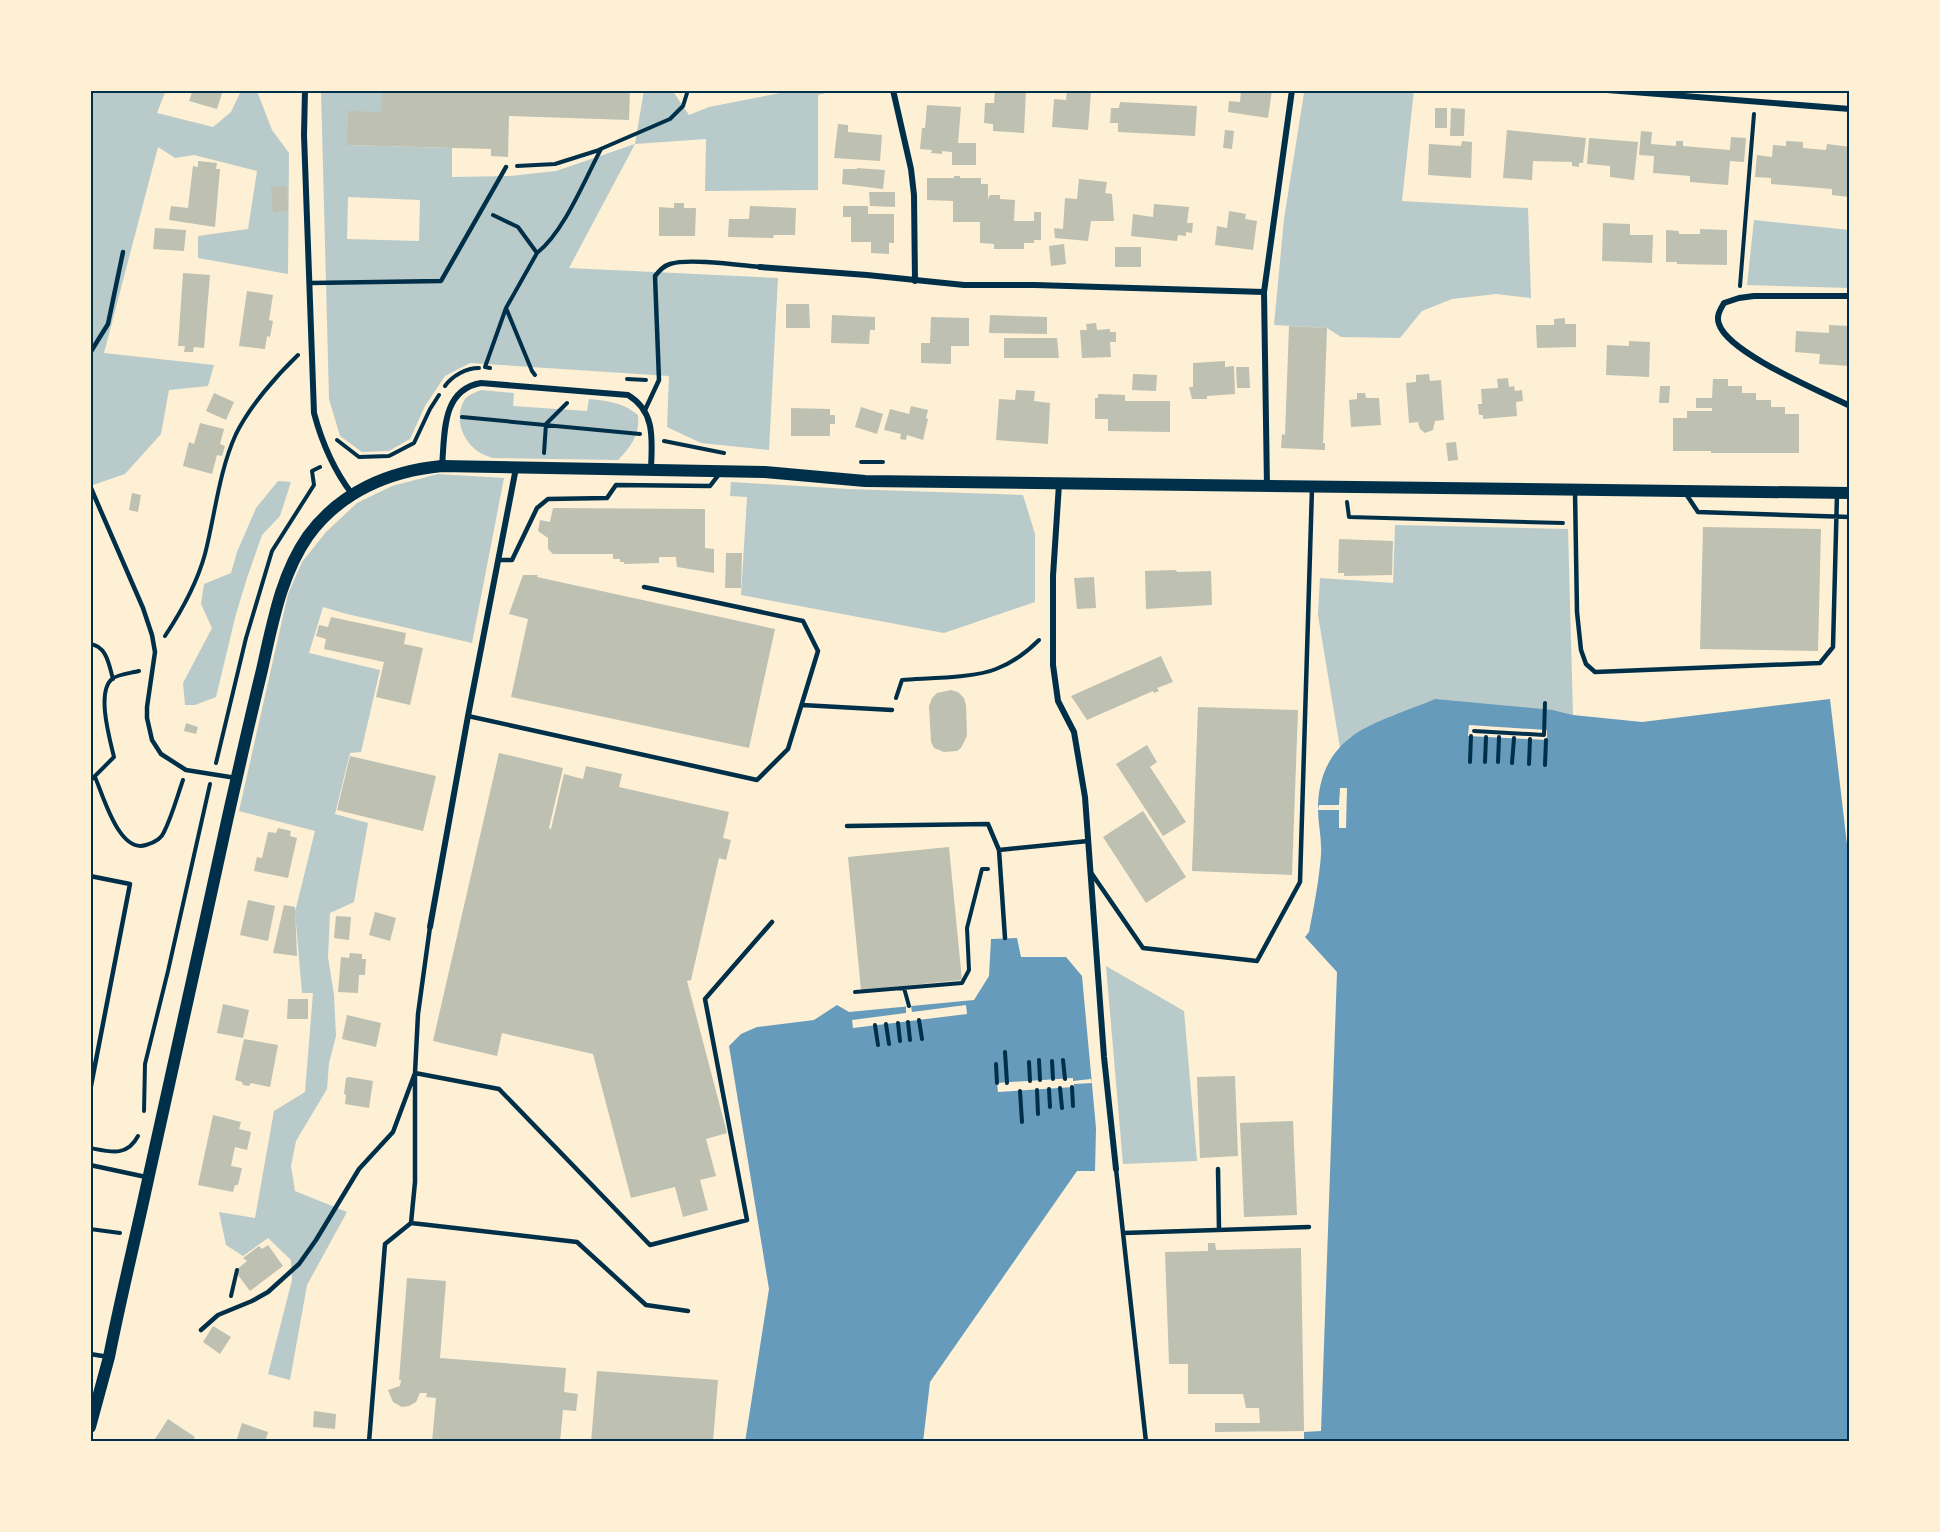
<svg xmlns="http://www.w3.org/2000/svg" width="1940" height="1532" font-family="'Public Sans',sans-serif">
<rect width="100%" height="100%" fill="#fdf0d5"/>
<!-- green -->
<path fill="#b9caca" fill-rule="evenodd" d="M90 90H166L157 113 213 127 231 112 241 91H257L272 130 289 153 288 274 198 258V236L248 229 257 171 194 155 175 158 158 147 104 353 214 365 208 386 169 390 161 434 125 474 90 486Z
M321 90H390L389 113 349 145 452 148V177L510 176 556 171 635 144 644 90H672L689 115 709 107 780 93 779 90H838L818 95V190L705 191 706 139 635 144 569 268 778 278 769 450 701 443 667 427 669 376 470 363 445 376 425 406 410 439 389 451 362 452 340 436 329 399ZM348 197 420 200 419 241 347 239Z
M1308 90H1414L1402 201 1528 208 1531 298 1496 294 1452 299 1422 311 1400 338 1341 337 1327 328 1274 325 1284 219 1304 93Z
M1754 220 1850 230V288L1747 285Z
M481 390 514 393 513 406 587 411 589 399C608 401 622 402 638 415 640 435 631 446 618 460L493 458C487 456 481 454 476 450 461 438 454 416 465 399 468 395 476 392 481 390Z
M438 474 504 478 472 643 343 613 323 607 309 653 380 670 361 752 350 753 335 814 368 823 354 902 330 913 328 957 334 995 336 1036 329 1063 327 1089 296 1141 291 1166 295 1191 347 1212 307 1285 290 1380 268 1374 292 1280 291 1260 268 1238 243 1256 226 1245 219 1212 255 1218 274 1111 305 1092 313 993H302L295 912 315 831 239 811 288 594 302 562 326 532 357 503 392 486Z
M278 481 291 482 280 516 262 535 247 578 236 614 216 697 195 705H185L183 683 212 628 201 604 204 584 231 573 237 552 256 508Z
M731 482 848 489 1023 495 1035 534V602L944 633 741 595 747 497 730 496Z
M1395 525 1568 529 1573 715 1553 710 1350 737 1340 748 1318 615 1320 578 1393 583Z
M1106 966 1184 1011 1197 1161 1123 1164Z"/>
<!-- water -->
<path fill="#669bbc" d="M1435 699 1553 710 1573 715 1642 722 1830 699 1850 870V1442H1304V1432L1321 1431 1337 972 1305 937 1309 932C1314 906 1319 881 1321 855 1322 839 1318 824 1318 809 1318 779 1328 755 1351 737 1370 722 1412 709 1435 699Z
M1017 938 1021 957H1066L1082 976 1096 1128 1095 1171H1077L930 1382 923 1442H745L769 1289 729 1046 741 1034 757 1027 814 1020 837 1005 849 1012 974 1000 989 976 991 939Z"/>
<!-- pier -->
<path fill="#fdf0d5" d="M1469 725 1547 730V740L1468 736Z
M1340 788H1347L1346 828H1339V810H1318L1319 805H1339Z
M966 1005 967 1014 853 1028 852 1020 906 1013V1007L911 1006 912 1012Z
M1073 1078V1081L1091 1079 1092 1083 1074 1084V1087L998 1092 997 1083Z"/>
<!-- building -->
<path fill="#bec0b2" d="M223 90 217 109 189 101 192 92 186 91Z
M382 90 462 92V90H630L629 120 509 116 508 157 491 156V149L347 145 348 111 381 112Z
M995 90H1026L1024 133 993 131V124L984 123 985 103H994Z
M1067 90 1091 92 1088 130 1052 127 1054 99 1066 100Z
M1241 90H1272L1268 118 1228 112 1229 101 1240 102Z
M1120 102 1197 106 1195 136 1118 132V123H1110L1111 108H1119Z
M927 105 961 107 958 143H976V165H952V152L942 151V154L931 153 932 150 920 149 922 128H925Z
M1435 108H1447V128H1435Z
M1451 108 1465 109 1464 136H1450Z
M838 124 848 125V132L882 135 880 161 834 158Z
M1225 130 1234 131 1232 149 1223 148Z
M1507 130 1586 138 1583 163H1579V167L1572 166V162L1533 161 1532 180 1503 178Z
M1641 131 1652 132 1651 144 1676 146V141H1683V146L1730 150 1731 137 1746 138 1744 162 1730 161 1728 185 1690 182V176L1653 173 1654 156 1639 155Z
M1589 138 1638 142 1634 180 1610 177V166L1587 164Z
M1462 141 1472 142 1471 178 1428 175 1429 144 1461 146Z
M1786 141 1803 142V148L1826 150 1827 144 1850 147V197L1832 195V189L1771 184V178L1755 177 1757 155 1772 157 1773 145 1786 146Z
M198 161 217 163 216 169H220L215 227 169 220 171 206 188 208 193 166 198 167Z
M857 168 885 170 883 189 842 184 843 169H857Z
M954 176H960V178H981V184H988V199L990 195H1000V199L1015 200 1014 221H1034V212H1041V240H1034V243H1024V249H994V244L980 243V222H953V201L927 200V178H954Z
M1079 179 1107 182 1105 193 1112 194 1114 221H1091L1088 241 1055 238 1054 228 1063 229 1065 198 1077 199Z
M287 186 288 211 273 212 271 187Z
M869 192H895V207L870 206Z
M674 203H684V208H696L695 236H659V207L674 208Z
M1154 204 1189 207 1187 223H1193L1192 233 1186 232V236L1178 235 1177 241 1131 236 1133 214 1153 217Z
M750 206 796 208 795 235H774L773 238 728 237 729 219H749Z
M843 206H868V214H894V243H889V254L871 253V242H851V217H843Z
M1229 211 1246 214 1245 219 1257 221 1253 250 1215 245 1217 226 1227 228Z
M1603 223 1630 224V235H1653L1652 263 1602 261Z
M155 228 186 230 184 251 153 249Z
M1700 229 1727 230V265L1677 264V262H1666V230L1679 231V234H1700Z
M1064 244 1066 264 1051 266 1049 246Z
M1115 247H1141V267H1115Z
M183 273 210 275 204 348 194 347 193 352H184L185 346H178Z
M247 291 273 295 269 320 273 321 270 337 267 336 265 349 239 346Z
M786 304H809L810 328H786Z
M832 315 875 317V330H870L869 344 831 343Z
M990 315 1047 317V334L989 333Z
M931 317 969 318V346H951V364L921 363V343H930Z
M1565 318V324H1576V347L1537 348 1536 325H1554V319Z
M1096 323 1097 330 1110 329V332H1116V342H1110L1111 357 1082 358 1080 330H1087L1086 324Z
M1829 325 1850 326V366L1819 364 1820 354 1795 352 1796 331 1829 333Z
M1289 326 1327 328 1323 443H1325V450L1281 448 1282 434 1285 435Z
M1004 338H1057L1059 358H1004Z
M1629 341 1650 342 1649 377 1606 375 1607 345 1629 346Z
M1225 361V367L1234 366 1235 394 1207 396V399H1192L1189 387H1193V363Z
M1236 367H1249L1250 388H1237Z
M1133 374 1157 375 1156 391 1132 390Z
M1429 374 1430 381 1441 380 1444 420 1435 421 1433 430 1425 433 1420 429 1418 422 1409 423 1406 383 1416 382V375Z
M1508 378 1509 387 1514 386 1515 391 1522 390 1523 401 1516 402 1517 416 1483 419V415H1479L1478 404H1482L1481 389 1498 388 1497 379Z
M1713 379H1728V386H1742V393H1756V400H1771V407H1785V414H1799V453H1711V451H1673V418H1687V411H1712V408H1696V398H1712Z
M1660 386H1670L1669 403H1659Z
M1016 390 1035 391 1034 401 1050 403 1048 444 996 440 999 399 1015 400Z
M214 393 234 402 226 420 206 411Z
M1357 393H1365L1366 398H1379L1381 425 1351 427 1349 400 1357 399Z
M1098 394 1125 395V401H1170V432L1108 431V419H1095V398H1098Z
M911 406 928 410 926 418 928 419 923 440 907 435 906 440 900 439 901 434 884 430 890 409 909 414Z
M861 407 883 414 877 434 855 427Z
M791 408 830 409V415H835V424H830V436H791Z
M200 423 224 429 220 444 225 446 222 456 217 455 212 474 183 466 189 442 194 444Z
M1456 442 1458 460 1448 461 1446 443Z
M132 493 141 495 138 512 129 510Z
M553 508 705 509V548L714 549V573L677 567 676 557H659V563L624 564V562H620V559H613V554H553L548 549V538L538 531 540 520 550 522Z
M1703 527 1821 529 1818 651 1700 649Z
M1339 539 1393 541 1392 575 1344 576V573H1338Z
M726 553H742L741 588H725Z
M1176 570 1177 572 1211 571 1212 605 1146 609 1145 571Z
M523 575H538L537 577 775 629 749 748 511 697 528 619 509 614Z
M1094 577 1096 608 1077 609 1074 578Z
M331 617 406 633 404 644 423 648 410 705 376 697 384 662 324 649 326 639 316 636 319 625 328 627Z
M1161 656 1173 682 1157 688 1159 691 1154 693 1153 691 1087 720 1071 696Z
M951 690 958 692 964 698 966 705 967 736 961 748 957 751 944 752 934 748 931 742 929 706 932 698 937 693Z
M1198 707 1298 710 1292 875 1192 871Z
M186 723 198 727 196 734 184 731Z
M1147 745 1157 762 1150 767 1186 822 1163 836 1116 764Z
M499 753 563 768 549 828 551 829 564 774 583 779 586 766 622 774 619 787 729 812 723 838 731 840 726 860 719 858 691 980 687 981 727 1133 706 1139 716 1176 700 1180 708 1210 683 1217 675 1187 631 1198 593 1054 502 1033 497 1056 433 1041Z
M350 756 436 776 423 831 337 810Z
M1143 811 1186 877 1146 903 1103 837Z
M278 828 291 831 290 836 297 838 288 878 254 871 257 857 262 858 268 832 276 833Z
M949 847 962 980 861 990 848 857Z
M248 900 275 906 268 941 240 935Z
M284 905 295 907 297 956 273 953Z
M375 912 396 918 390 941 369 935Z
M336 916 351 917 349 940 334 938Z
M350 953 362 954V959H366L365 975H359L358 993 338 992 341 957 349 958Z
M288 999H308V1019H287Z
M223 1004 249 1010 243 1038 217 1033Z
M347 1015 381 1023 376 1047 342 1039Z
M244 1039 278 1045 270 1087 251 1083 249 1086 243 1085 242 1082 235 1080Z
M1235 1076 1238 1156 1200 1158 1197 1077Z
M349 1077 373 1081 369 1108 345 1104 346 1095 344 1094 346 1078Z
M213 1115 241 1122 239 1129 251 1132 247 1150 235 1147 231 1166 242 1168 238 1185H235L233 1192 198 1185Z
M1293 1121 1297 1215 1244 1217 1240 1123Z
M1208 1243H1215L1216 1250 1301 1248 1304 1431 1215 1432V1423H1260L1259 1408H1246L1243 1394H1188V1364H1169L1165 1252 1208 1251Z
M268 1245 283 1266 250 1291 235 1271 247 1261 243 1258 259 1246 262 1249Z
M407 1278 446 1281 440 1358 566 1368 564 1392 578 1394 576 1411 563 1410 560 1442H432L436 1398 426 1397 427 1393H420L416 1402 409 1406 402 1407 393 1402 388 1390 400 1386 401 1380H399Z
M213 1326 231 1337 220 1354 203 1342Z
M597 1371 718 1380 713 1442H591Z
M314 1411 336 1414 335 1429 313 1427Z
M168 1419 195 1437 192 1442H153Z
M242 1423 268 1432 265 1442H236Z"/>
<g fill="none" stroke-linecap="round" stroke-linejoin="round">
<!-- path -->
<path stroke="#003049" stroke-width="4" d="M517 166 555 164 596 151 670 119 683 106 688 90
M493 215 518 227 537 253 506 308 532 371 535 375
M537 253C564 232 585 179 601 149
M1740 286 1754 114
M490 368 485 367 506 308
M627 379 646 380
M445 386C452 376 466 368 479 368
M462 417 640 434
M337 440 359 457 389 456 414 443 430 409 439 395
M664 441 724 453
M544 453 546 424 567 403
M861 462H883
M1347 502 1349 517 1563 523
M165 636C181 612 197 583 205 554 215 515 219 471 236 434 250 406 276 376 298 355
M90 644C107 646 109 665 113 679
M896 698 902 680C927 678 975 678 996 669 1012 663 1027 652 1039 640
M1474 731 1544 735 1545 703
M1470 762 1471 736
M1485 762 1486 737
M1498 762 1499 737
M216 763 246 638 272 551 314 485 312 471 320 467
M1512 763 1514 738
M1529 764 1530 739
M1545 765 1546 740
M95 777C103 795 119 854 146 845 153 843 161 840 164 832 172 816 177 797 183 780
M90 781 114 757C110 740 96 692 112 679 118 674 132 673 139 671
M904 988 909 1006
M855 992 962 983 969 970 967 928 982 869H988
M919 1020 922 1039
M908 1022 910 1040
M898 1023 900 1041
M886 1024 889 1044
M875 1025 878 1045
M1005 1052 1007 1083
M1039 1060 1040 1080
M1063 1060 1065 1079
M1052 1061 1053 1079
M1029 1062 1030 1081
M996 1064 997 1083
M1072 1087 1073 1106
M1060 1088 1062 1108
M1049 1089 1050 1107
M1037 1090 1038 1114
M1020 1091 1022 1122
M144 1111 145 1064 168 971 210 784
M90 1148C111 1152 127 1157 138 1136
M90 1229 120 1233
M231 1296 237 1270"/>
<!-- service -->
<path stroke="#003049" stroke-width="4.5" d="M311 283 441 281 506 167
M90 353 108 324 123 252
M645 410 659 380 655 276C659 271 663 266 670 264 688 258 739 265 760 267
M90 486 143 608 152 635 155 652 147 707V718L152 740 161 754 186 770 236 778
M1575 491 1577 612 1581 650 1586 664 1595 672 1820 663 1833 647 1837 494
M1686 494 1698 512 1850 517
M498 560H512L537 508 548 499 607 498 616 485 710 486 720 473
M802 705 892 710
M468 716 757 780 788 749 818 651 803 621 644 587
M847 826 988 824 999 850 1088 841
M999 850 1005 938
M1092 874 1143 948 1257 961 1300 882 1312 488
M90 876 130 884 90 1091
M90 1165 146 1177
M1116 1169 1146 1442
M1218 1169 1219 1230
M411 1223 577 1242 646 1305 688 1311
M1123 1233 1309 1227
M201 1330 218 1315 252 1301 268 1292 299 1264 316 1240 359 1169 393 1132 415 1073 418 1014 430 927
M90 1354 109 1357
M369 1442 385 1244 411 1223 415 1182V1073L499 1089 650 1245 747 1220 705 999 772 922"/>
<!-- minor -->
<path stroke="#003049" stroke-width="6" d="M305 90 304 135 314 413C322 443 333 469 352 494
M893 90 911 169 914 195 915 281
M1607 90 1850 109
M760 267 867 275 964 285H1035L1264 292
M1850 296H1754L1739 298 1724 303C1720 310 1716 316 1719 324 1728 353 1822 392 1850 406
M442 466C445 434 441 390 481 383L628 395C656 412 652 440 651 469
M1059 484 1053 576V665L1058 701 1074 732 1085 797 1104 1057 1116 1169
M1267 487 1264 292 1292 90
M430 927 468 716 516 468"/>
<!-- secondary -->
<path stroke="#003049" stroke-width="12" d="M90 1427 109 1357C121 1296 136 1236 149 1175 176 1057 201 939 227 821 238 772 249 723 261 674 272 627 280 576 308 536 340 492 389 471 442 466L765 472 865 481 1850 493"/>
</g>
<!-- border -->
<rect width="1940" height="1532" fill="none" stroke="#fdf0d5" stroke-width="183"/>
<rect x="92" y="92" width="1756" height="1348" fill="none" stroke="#003049" stroke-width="2"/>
</svg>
